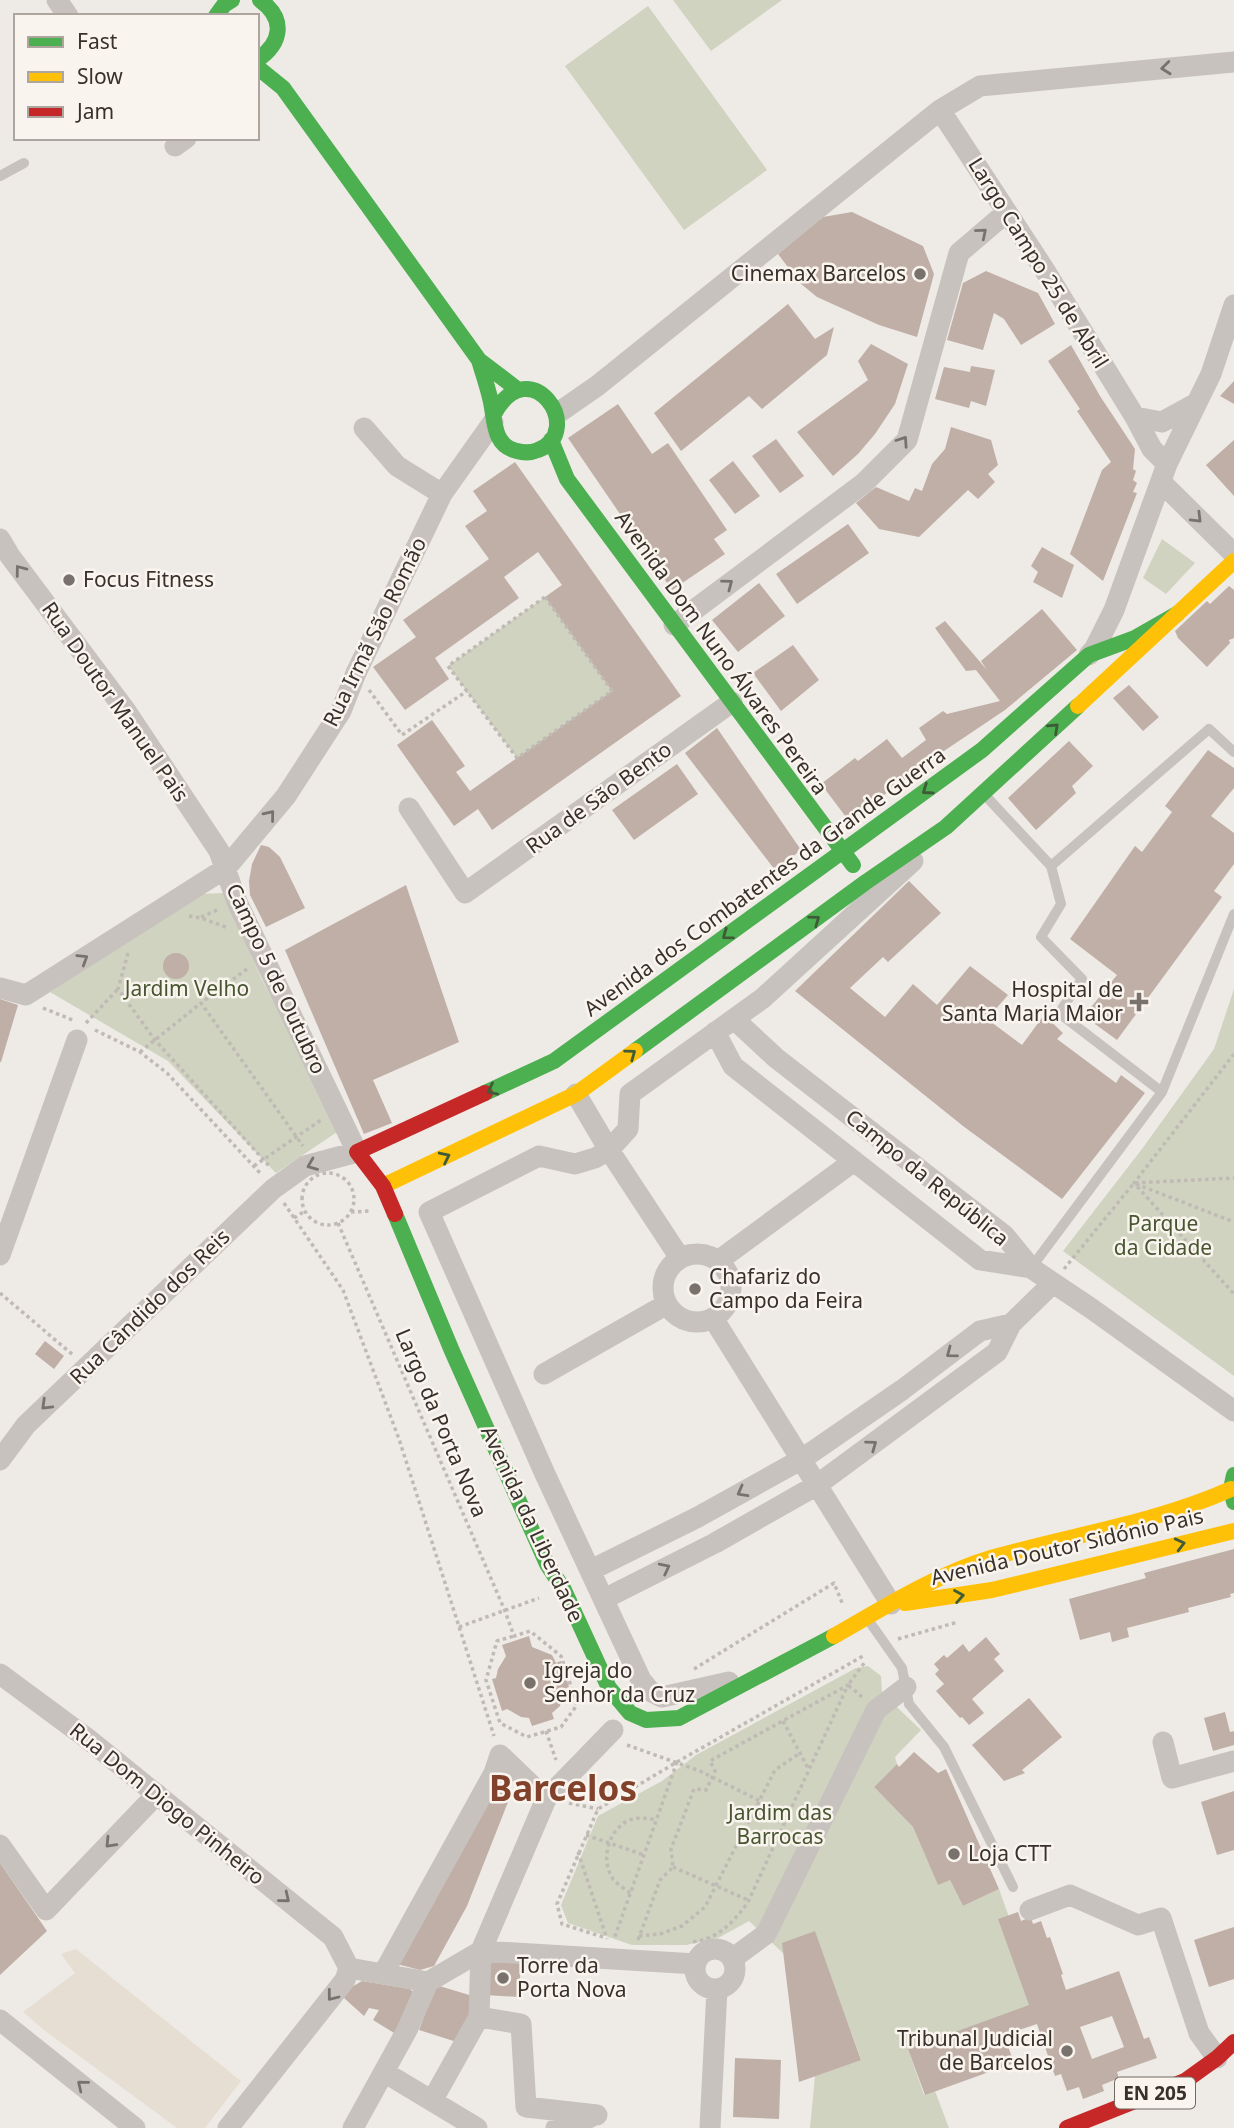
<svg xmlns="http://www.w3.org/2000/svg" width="1234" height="2128" font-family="'Noto Sans',sans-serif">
<rect width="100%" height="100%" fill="#eeeae5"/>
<!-- green -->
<path fill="#cfd3c0" d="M673 0H782L711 51Z
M648 6 767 170 684 230 565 66Z
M1162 539 1195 563 1166 594 1143 578Z
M545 597 612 691 517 758 448 666Z
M224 893 261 978 340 1130 276 1173 168 1061 50 992 201 894Z
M1234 989V1376L1063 1251 1142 1149 1214 1049Z
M868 1666 881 1676 882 1693 921 1730 895 1757 897 1764 874 1787 913 1827 938 1884 950 1880 963 1906 999 1889 1039 2002 908 2049 924 2095 935 2091 949 2128H810L815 2076 861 2059 815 1932 783 1943 784 1954 749 1921 718 1938 686 1945H632L568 1923 561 1905 598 1816 662 1781 696 1755 856 1668Z"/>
<!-- plaza -->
<path fill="#e7ded3" d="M76 1949 241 2081 205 2128H177L44 2030 23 2012 75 1973 61 1954Z"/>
<!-- building -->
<path fill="#c0afa7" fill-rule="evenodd" d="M852 212 923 246 934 274 917 337 879 325 817 297 800 283 778 254 823 217Z
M986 271 1038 293 1055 324 1021 345 1004 319 994 313 983 350 947 340 963 283Z
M788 304 815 339 834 327 827 355 762 409 749 396 681 451 654 413Z
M871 344 908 364 895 404 875 434 858 454 833 476 797 432 868 380 858 361Z
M1071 345 1100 396 1135 449 1133 469 1136 471 1133 480 1137 483 1133 492 1137 493 1103 581 1070 554 1102 470 1111 462 1077 411 1080 409 1048 361Z
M971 366 995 370 986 406 971 401 969 408 935 399 944 367 970 372Z
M1234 381V404L1220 396Z
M618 404 652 454 668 443 727 530 714 539 725 554 672 590 568 438Z
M951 427 991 440 998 465 988 474 995 482 978 499 968 490 919 537 879 529 856 503 876 487 909 501 915 488 922 491 932 464 945 449Z
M776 439 804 476 780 493 752 456Z
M1234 440V496L1206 465Z
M733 461 760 496 735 514 709 480Z
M515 462 681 696 492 830 478 809 454 826 397 745 432 720 465 766 456 772 470 791 612 691 545 597 562 585 538 552 504 577 519 598 435 658 449 679 405 710 373 667 416 637 403 620 489 559 465 526 487 511 473 491Z
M848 524 869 553 797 604 776 574Z
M1042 547 1074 565 1062 598 1033 582 1038 572 1031 566Z
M759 583 785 616 738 652 712 620Z
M1229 586 1234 590V638L1229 640 1230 643 1207 667 1178 638 1175 631 1207 601 1210 604Z
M1042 609 1077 650 1005 710 938 755 849 821 821 784 855 758 858 761 887 739 902 758 926 740 919 728 943 711 947 714 1000 701 976 670 966 671 935 628 945 621 987 670 981 661Z
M793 645 819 680 781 711 753 673Z
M1129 685 1159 717 1143 731 1113 698Z
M717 728 801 850 775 870 685 753Z
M1069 741 1093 766 1072 786 1076 793 1036 830 1008 798Z
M1208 750 1234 768V788L1211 816 1234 833V864L1214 891 1222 897 1117 1040 1084 1016 1117 975 1070 939 1135 846 1142 852 1172 812 1165 806Z
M677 764 698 794 634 840 612 810Z
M261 845 269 847 280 857 305 908 266 927 250 895 249 881 252 864Z
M909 881 941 913 888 962 883 957 850 988 885 1017 913 984 937 1005 970 966 1008 995 987 1019 1022 1045 1044 1015 1063 1033 1057 1039 1116 1083 1121 1075 1145 1093 1062 1199 963 1126 795 991Z
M406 885 459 1042 373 1080 392 1123 364 1134 285 950Z
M163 966a13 13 0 1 1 26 0a13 13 0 1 1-26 0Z
M0 999 18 1005 1 1062H0Z
M45 1341 64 1356 54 1369 35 1354Z
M1234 1549V1593L1230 1594 1231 1597 1188 1608 1189 1612 1127 1628 1129 1637 1112 1642 1110 1632 1080 1640 1069 1599 1146 1578 1144 1573Z
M529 1636 532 1647 552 1655 556 1663 561 1661 569 1687 564 1689 560 1706 552 1713 554 1719 532 1726 529 1718 521 1717 507 1709 502 1711 492 1679 496 1678 498 1669 506 1656 502 1645Z
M986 1637 1000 1654 994 1659 1004 1671 972 1699 984 1713 969 1725 962 1717 960 1718 936 1691 944 1684 935 1674 939 1670 934 1664 944 1655 947 1658 963 1644 969 1652Z
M1029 1698 1062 1737 1022 1770 1025 1773 1004 1781 972 1745Z
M1225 1712 1230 1732 1234 1731V1745L1213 1751 1204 1718Z
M914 1752 938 1773 946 1769 999 1889 963 1906 950 1880 938 1885 913 1827 874 1787 897 1764 899 1767Z
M489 1782 512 1792 467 1906 434 1966 420 1970 393 1963Z
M1234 1791V1850L1217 1855 1201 1802Z
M0 1863 47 1931 0 1975Z
M1018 1912 1021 1921 1031 1917 1033 1924 1041 1921 1047 1938 1050 1937 1063 1974 1061 1975 1066 1990 1119 1971 1144 2039 1149 2037 1157 2058 1117 2072 1119 2078 1102 2085 1104 2091 1083 2099 1079 2087 1067 2091 1061 2074 1055 2076 1037 2024 1004 2035 1014 2063 925 2095 908 2049 1029 2005 998 1919ZM1112 2016 1124 2047 1092 2059 1080 2027Z
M1234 1927V1979L1209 1987 1194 1940Z
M815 1931 861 2060 799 2082 782 1943Z
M488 1958 521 1960 519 1997 484 1995Z
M362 1981 410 1989 414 1993 399 2036 373 2020 379 2010 369 2008 364 2016 344 1998 350 1988Z
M436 1985 476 1997 460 2043 419 2030Z
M735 2058 781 2060 779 2119 733 2117Z"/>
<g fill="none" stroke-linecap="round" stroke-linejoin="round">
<!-- path -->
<path stroke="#c0bab5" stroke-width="3.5" stroke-dasharray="3.5 3.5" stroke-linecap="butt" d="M545 597 612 691 517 758 448 666Z
M369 690 402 735 467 691
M189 916 201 918 228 928
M201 917 220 909
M128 953 118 989 155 1040 271 1168
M247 969 201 1003 303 1146
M43 1008 75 1021
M86 1023 118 989
M95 1030 140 1052 167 1073 261 1174
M140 1052 201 1003
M1234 1054 1134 1183 1234 1294
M254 1166 321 1120
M302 1199a26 26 0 1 1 52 0a26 26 0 1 1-52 0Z
M1136 1184 1234 1222
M284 1203 343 1290 399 1439 494 1736
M351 1212 370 1211
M294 1218 305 1211
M338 1223 505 1611 514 1636 530 1631 561 1656 577 1705 561 1727 527 1737 500 1723 486 1680 497 1641 514 1636
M1064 1269 1134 1183 1234 1178
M0 1293 73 1355
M459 1627 539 1598
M898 1639 958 1622
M694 1669 834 1583 843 1605
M862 1697 848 1685 865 1662
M783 1721 809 1770
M546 1731 556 1760
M627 1745 700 1771 788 1815
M677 1762 863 1656
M569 1803 598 1809
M586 1835 644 1855
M578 1852 607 1939
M673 1867 748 1900
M630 1893C625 1889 617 1884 613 1879 601 1861 607 1835 624 1823 633 1816 646 1818 657 1820
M639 1936 660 1934 682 1926 705 1907 775 1770 800 1753
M603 1937 562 1924 557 1904 598 1809 677 1762 614 1939
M638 1940 660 1880 673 1867 671 1849 694 1789 706 1790 715 1771 710 1761 848 1685 748 1902C734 1922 718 1939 692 1942"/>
<!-- lane -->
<path stroke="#c7c2bd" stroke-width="10" d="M0 176 24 163
M984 794 1051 866 1061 904 1041 937 1082 979 1059 1013 1162 1092 1031 1268
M1051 866 1209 729 1234 752
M1162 1092 1234 914
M869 1621 902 1668 909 1704 944 1747 1013 1887"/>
<!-- street -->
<path stroke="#c7c2bd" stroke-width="21" d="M57 0 68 16
M940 110 1044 269 1135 417 1152 449 1167 464
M175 146 186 138
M558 413 597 386 940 110 980 86 1234 62
M1135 417 1162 422 1195 404
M364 428 397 466 442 494
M1161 482 1234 554
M0 539 10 556 126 711 219 851 237 902 357 1152 305 1166 273 1189 26 1425 0 1460
M674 625 864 483 907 440 959 253 1007 212
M1089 655 1095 648 1114 610 1167 464 1211 374 1234 305
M409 808 465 893 732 702
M0 988 26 995 226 868 286 796 341 711 356 673 442 494 493 422
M734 1019 776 1058 1004 1235 1031 1268 1092 1309 1234 1411
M715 1032 733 1066 980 1260 1031 1268
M576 1094 609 1150 680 1258
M663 1288a34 34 0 1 1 68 0a34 34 0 1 1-68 0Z
M0 1255 77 1040
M718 1261 854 1161
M713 1318 891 1604
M544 1374 667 1304
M591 1570 698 1517 802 1459 902 1390 980 1331 1011 1324
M604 1599 715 1543 817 1485 997 1352 1011 1324 1052 1284
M0 1674 88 1739 333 1937 349 1968 345 1980 228 2128
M729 1682 662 1697 650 1691 641 1680 545 1474 429 1212 539 1156 575 1164 595 1158 609 1150 628 1129 630 1094 763 998 913 861
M1163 1742 1172 1778 1234 1761
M546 1799 613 1730
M0 1845 46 1910 157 1794
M1030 1910 1070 1895 1138 1925 1161 1918 1199 2033 1217 2058
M695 1969a20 20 0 1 1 40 0a20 20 0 1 1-40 0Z
M732 1959 766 1934 876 1710 906 1687
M349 1968 428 1982 481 1951 696 1964
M383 1974 494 1773 500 1755 546 1799 481 1951 479 2017 521 2024 526 2107 597 2115
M0 2020 135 2128
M384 2072 477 2128
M432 2101 479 2017
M353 2128 407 2030 428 1982
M556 2128 589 2118
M710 2128 717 1989"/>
<!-- fast -->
<path stroke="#4caf50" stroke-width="16" d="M216 16 224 5 232 0
M257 60C282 43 286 19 260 0
M257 67 283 88 479 360 517 389
M479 360C483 374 488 388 491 402 495 421 493 446 517 451 524 453 531 453 538 450 587 431 530 348 494 414
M551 440 567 479 853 865
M635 1051 866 882 946 827 1078 706
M485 1093 554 1061 982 750 1089 655 1135 638 1177 614
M395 1214 452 1351 547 1564 564 1590 609 1688 630 1713 646 1720 679 1718 834 1636
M1234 1475 1231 1489 1234 1502"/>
<!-- slow -->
<path stroke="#ffc107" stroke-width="16" d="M1078 706 1234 561
M383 1186 576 1094 635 1051
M905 1603 992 1590 1234 1531
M834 1636C885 1607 935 1575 991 1558 1071 1535 1155 1523 1231 1489"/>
<!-- jam -->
<path stroke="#c62828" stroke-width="16" d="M395 1214 383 1186 357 1152 485 1093
M1067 2128 1185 2081 1217 2058 1234 2042"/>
</g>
<!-- one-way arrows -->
<defs><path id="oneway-chevron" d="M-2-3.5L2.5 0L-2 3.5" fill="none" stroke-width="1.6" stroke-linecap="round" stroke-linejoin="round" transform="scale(1.75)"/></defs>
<g stroke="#78726d">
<use href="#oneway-chevron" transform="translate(1166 68) rotate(174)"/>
<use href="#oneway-chevron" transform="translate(982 233) rotate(-40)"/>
<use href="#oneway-chevron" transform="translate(903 441) rotate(-56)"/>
<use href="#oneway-chevron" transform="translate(1197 518) rotate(45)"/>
<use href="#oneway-chevron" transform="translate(20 570) rotate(-127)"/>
<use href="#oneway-chevron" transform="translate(728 584) rotate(-37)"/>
<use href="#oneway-chevron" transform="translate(270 815) rotate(-51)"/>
<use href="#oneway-chevron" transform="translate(83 959) rotate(-32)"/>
<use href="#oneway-chevron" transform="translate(312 1165) rotate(158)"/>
<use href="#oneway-chevron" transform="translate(951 1353) rotate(143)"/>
<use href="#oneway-chevron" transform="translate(46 1405) rotate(136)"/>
<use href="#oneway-chevron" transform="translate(872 1445) rotate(-36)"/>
<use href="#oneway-chevron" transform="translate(742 1492) rotate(151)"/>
<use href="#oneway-chevron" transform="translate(665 1568) rotate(-27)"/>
<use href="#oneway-chevron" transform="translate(110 1843) rotate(134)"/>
<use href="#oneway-chevron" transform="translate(285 1898) rotate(39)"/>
<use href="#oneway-chevron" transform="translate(332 1996) rotate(128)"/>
<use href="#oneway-chevron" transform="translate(82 2085) rotate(-141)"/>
</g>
<g stroke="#3f5c38">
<use href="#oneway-chevron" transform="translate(1054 728) rotate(-43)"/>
<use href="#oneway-chevron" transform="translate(927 790) rotate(145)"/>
<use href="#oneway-chevron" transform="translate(815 920) rotate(-36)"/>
<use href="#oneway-chevron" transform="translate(727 935) rotate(144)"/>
<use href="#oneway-chevron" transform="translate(631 1054) rotate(-36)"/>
<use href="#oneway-chevron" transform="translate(492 1090) rotate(155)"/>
<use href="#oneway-chevron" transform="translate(445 1157) rotate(-26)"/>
<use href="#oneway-chevron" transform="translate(1180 1544) rotate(-14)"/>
<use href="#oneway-chevron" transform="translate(959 1596) rotate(-10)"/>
</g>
<!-- markers -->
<g fill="#78716c" stroke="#f9f4ed" stroke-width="2.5">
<circle cx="920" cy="274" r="7"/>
<circle cx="69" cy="580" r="7"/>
<path d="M1135.5 991.5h7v7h7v7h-7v7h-7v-7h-7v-7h7z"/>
<circle cx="695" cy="1289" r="7"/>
<circle cx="530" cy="1683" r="7"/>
<circle cx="954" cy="1854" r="7"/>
<circle cx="503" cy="1978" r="7"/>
<circle cx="1067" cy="2051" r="7"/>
</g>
<g text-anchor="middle" stroke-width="5" stroke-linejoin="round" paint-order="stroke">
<!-- shield labels -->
<rect fill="#f9f4ed" stroke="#726b65" stroke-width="2" x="1115" y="2077.5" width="80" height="31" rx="5"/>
<g font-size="19" font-weight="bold" fill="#38302b">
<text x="1155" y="2100">EN 205</text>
</g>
<!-- street labels -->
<g font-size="21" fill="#38302b" stroke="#f9f4ed">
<text transform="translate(1038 263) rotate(58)" y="7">Largo Campo 25 de Abril</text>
<text transform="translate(375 632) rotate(-64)" y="7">Rua Irmã São Romão</text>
<text transform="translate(721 653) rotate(54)" y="7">Avenida Dom Nuno Álvares Pereira</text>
<text transform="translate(115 702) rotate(55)" y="7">Rua Doutor Manuel Pais</text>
<text transform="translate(599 798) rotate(-36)" y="7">Rua de São Bento</text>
<text transform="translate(765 882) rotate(-36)" y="7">Avenida dos Combatentes da Grande Guerra</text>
<text transform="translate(276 979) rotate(65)" y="7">Campo 5 de Outubro</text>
<text transform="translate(927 1178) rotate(39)" y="7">Campo da República</text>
<text transform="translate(150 1307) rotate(-44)" y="7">Rua Cândido dos Reis</text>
<text transform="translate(441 1423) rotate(67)" y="7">Largo da Porta Nova</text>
<text transform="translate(532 1524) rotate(65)" y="7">Avenida da Liberdade</text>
<text transform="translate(1067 1547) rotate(-13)" y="7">Avenida Doutor Sidónio Pais</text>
<text transform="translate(167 1804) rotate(39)" y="7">Rua Dom Diogo Pinheiro</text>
</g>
<!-- poi labels -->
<g font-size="21" fill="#38302b" stroke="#f9f4ed" text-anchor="start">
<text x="906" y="281" text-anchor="end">Cinemax Barcelos</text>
<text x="83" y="587">Focus Fitness</text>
<text x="1123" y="997" text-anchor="end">Hospital de<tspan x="1123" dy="24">Santa Maria Maior</tspan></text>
<text x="709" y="1284">Chafariz do<tspan x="709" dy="24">Campo da Feira</tspan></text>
<text x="544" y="1678">Igreja do<tspan x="544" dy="24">Senhor da Cruz</tspan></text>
<text x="968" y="1861">Loja CTT</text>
<text x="517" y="1973">Torre da<tspan x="517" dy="24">Porta Nova</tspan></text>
<text x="1053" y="2046" text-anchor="end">Tribunal Judicial<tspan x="1053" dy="24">de Barcelos</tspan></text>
</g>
<!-- park labels -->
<g font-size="21" fill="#475531" stroke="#f9f4ed">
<text x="187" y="996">Jardim Velho</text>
<text x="1163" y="1231">Parque<tspan x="1163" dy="24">da Cidade</tspan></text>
<text x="780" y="1820">Jardim das<tspan x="780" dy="24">Barrocas</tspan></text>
</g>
<!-- town labels -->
<g font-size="35" font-weight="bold" fill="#82412a" stroke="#f9f4ed">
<text x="563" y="1801">Barcelos</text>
</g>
</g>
<!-- legend -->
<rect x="14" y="14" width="245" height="126" fill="#f9f4ed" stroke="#aca69f" stroke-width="2"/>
<rect x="28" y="37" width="35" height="10" fill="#4caf50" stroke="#aca69f" stroke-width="2"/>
<text x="77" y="49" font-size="21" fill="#38302b">Fast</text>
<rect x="28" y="72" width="35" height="10" fill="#ffc107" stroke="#aca69f" stroke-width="2"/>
<text x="77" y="84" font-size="21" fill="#38302b">Slow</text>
<rect x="28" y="107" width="35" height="10" fill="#c62828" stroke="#aca69f" stroke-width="2"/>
<text x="77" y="119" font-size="21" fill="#38302b">Jam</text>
</svg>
